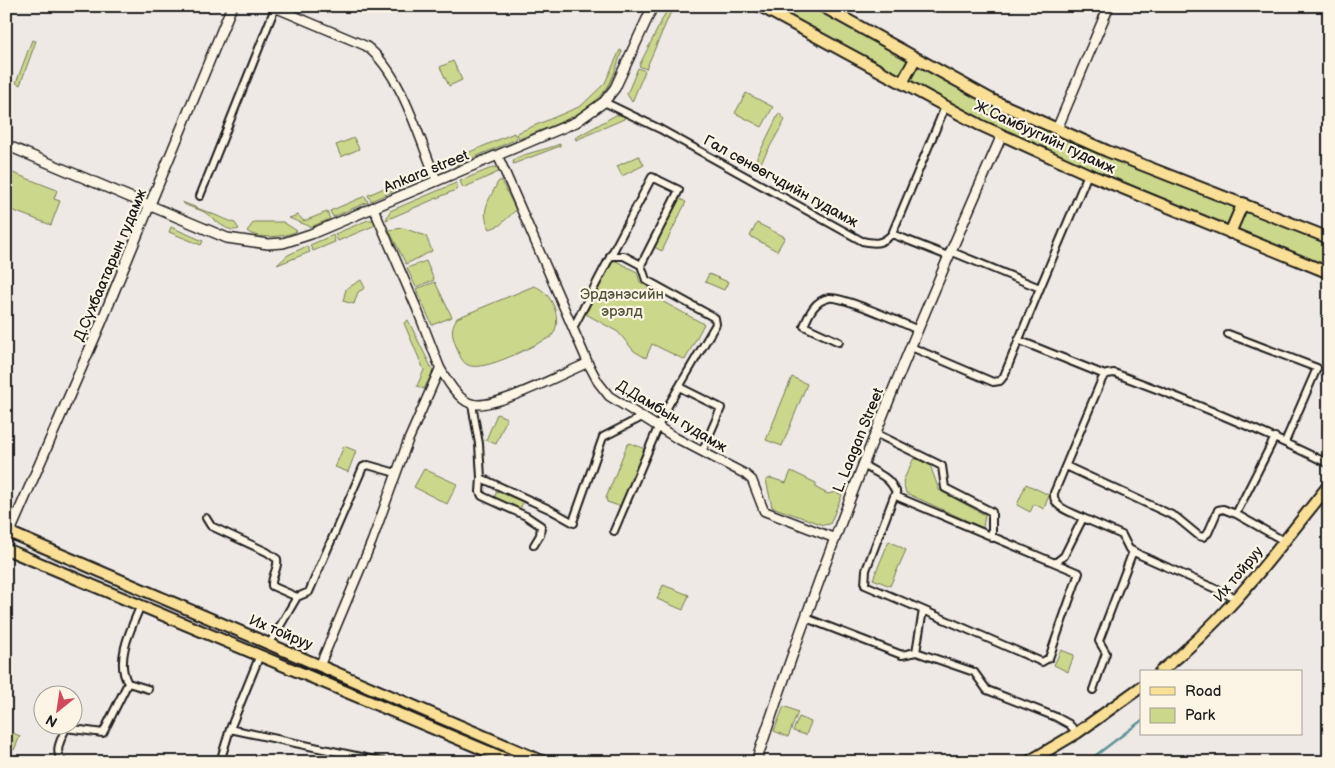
<svg xmlns="http://www.w3.org/2000/svg" width="1335" height="768" font-family="'Balsamiq Sans',sans-serif">
<rect width="100%" height="100%" fill="#efe9e6"/>
<filter id="ink" filterUnits="userSpaceOnUse"><feTurbulence type="fractalNoise" baseFrequency=".02" numOctaves="2"/><feDisplacementMap in="SourceGraphic" scale="10" xChannelSelector="R" yChannelSelector="G"/><feConvolveMatrix kernelMatrix="1 2 1 2 8 2 1 2 1" color-interpolation-filters="sRGB"/></filter>
<g filter="url(#ink)">
<!-- green -->
<path fill="#cbd78b" stroke="#747a54" d="M669 6 673 7 646 69 639 66Z
M770 6H811L993 105 1329 245V267L1112 179 985 122Z
M32 40 36 41 20 85 16 83Z
M620 50 622 51C618 61 615 74 610 83 593 115 549 126 519 139L517 133 581 106 605 83Z
M453 61 462 80 449 86 440 67Z
M638 68 645 71 632 102 627 94Z
M746 93 773 107 762 127 735 113Z
M779 113 785 120 759 166 755 162Z
M616 115H626L624 119 576 140 575 138Z
M514 133 517 139 454 166 451 160Z
M354 138 359 149 341 157 336 145Z
M560 144V146L513 164 514 159C529 152 545 150 560 144Z
M639 156 644 165 622 176 617 166Z
M494 167 503 170 463 188 460 181Z
M426 170 398 189 371 201 368 195Z
M8 171 57 190 54 199 60 201 51 225 6 208Z
M501 180 516 210 500 225 490 229C479 212 490 198 498 182Z
M456 183 458 189 386 220 390 211Z
M365 196 368 202 333 217 330 211Z
M678 198 686 202 662 251 654 247Z
M182 202 235 223 239 229C227 234 214 218 204 212 197 208 186 207 182 202Z
M327 212 330 219 311 227 289 218 298 215 304 221Z
M368 220H374L378 224 338 241 335 234Z
M254 222H283L297 231C286 237 256 240 247 231Z
M757 223 785 237 777 251 750 236Z
M171 227 203 241 201 245 169 232Z
M403 228 426 236 432 251 406 264 389 230Z
M333 235 335 242 313 251 310 245Z
M307 246 310 252 277 265 288 255Z
M612 259 637 272 640 282 649 286 647 293 704 324 685 360 652 344 646 358 634 351 618 332 586 314Z
M426 261 434 280 416 287 407 268Z
M709 274 728 282 724 290 705 282Z
M361 280 365 288 358 292 354 304 343 301 346 289Z
M435 282 452 317 432 325 416 289Z
M534 286C553 292 564 322 551 337 534 345 484 373 468 365 461 362 459 353 456 346 452 335 450 329 457 318Z
M408 320 433 371 424 389 417 386 424 370 404 323Z
M792 377 807 384 782 446 766 440Z
M497 414 507 418 496 444 486 440Z
M630 443 645 449 622 507 607 502 606 498 627 445Z
M344 446 356 451 348 472 335 467Z
M914 458 930 465 939 490 985 515 983 528 906 493 903 481Z
M424 469 457 484 447 504 414 487Z
M791 471 816 483V488L828 494 835 492 842 495 830 524 823 525 772 507 766 480 771 478 786 483Z
M1026 484 1049 495 1044 509 1034 504 1030 512 1017 505Z
M497 491 523 502 519 512 493 500Z
M889 541 906 550 890 586 873 579Z
M663 585 689 595 683 610 657 599Z
M1061 650 1074 655 1068 672 1054 665Z
M784 706 798 712 788 737 774 731Z
M799 717 811 722 806 735 793 731Z
M6 730 20 736 14 750 6 747Z"/>
<g fill="none" stroke-linecap="round" stroke-linejoin="round">
<!-- stream -->
<path stroke="#619296" stroke-width="2.5" d="M1087 762 1141 721"/>
<defs>
<path id="minor" d="M604 102 660 129 862 241C876 244 882 244 892 234L948 256
M200 196 275 8
M892 234 945 107
M950 251 1040 288 1088 174
M641 265 646 280 715 318 716 324 679 387 721 408 702 452
M573 328 652 177 679 190 641 265 624 256H610
M1228 334 1317 368 1285 442
M1018 340 1105 375
M839 342 804 326C809 314 814 301 829 298 842 296 903 323 918 330
M911 347 993 382 1000 381 1004 376 1040 288
M472 404 479 444 481 478 549 509 574 523
M875 433 942 466 945 488 992 512V538
M1275 437 1236 514 1284 541
M862 464C881 477 889 474 898 497L1055 563 1064 556 1083 518C1072 512 1052 508 1054 493L1102 379 1107 374 1114 373C1187 400 1259 429 1329 464
M1066 466 1176 517 1199 536 1203 537 1208 533 1218 510 1223 509 1236 514
M481 478 480 492 482 496 526 516 541 526 540 535 534 545
M896 491 866 570 865 585 923 610 916 652
M206 518 211 526 267 552 277 559C279 568 271 576 272 586L297 597
M1083 518 1122 535 1129 549 1140 555 1238 599
M574 519 603 437 642 417
M614 531 665 411 679 387
M141 605C132 626 114 661 128 683L148 689
M923 610 1042 662 1049 658 1079 573 1055 563
M806 618 902 655 916 652 974 672 987 690 1056 717 1069 724 1077 733
M270 643 297 597 309 592 363 467 368 465 396 473
M1093 690 1106 653 1099 641 1133 551
M230 729 384 762
M63 762C53 751 61 740 66 728L103 733 128 683
M220 762 230 729 260 655"/>
<path id="tertiary" d="M271 6 366 46C402 73 419 139 437 181
M498 156 588 363 598 382 609 396 676 438 745 474 752 480 764 511 834 538
M440 368C446 379 459 402 473 404 496 409 563 373 588 363
M320 665 372 541 408 441 440 368 417 309 373 207"/>
<path id="secondary" d="M1057 129 1109 6
M6 145 227 238 268 244 283 243 311 234 576 122 604 102 615 88 653 6
M6 541 101 323 232 6
M756 762C826 548 910 340 1002 135"/>
<path id="primary" d="M760 6 980 125 1088 174 1329 273
M822 6 992 100 1107 151 1329 238
M902 83 915 59
M1230 233 1243 203
M6 531 544 762
M6 549 513 762
M1160 672C1227 619 1276 551 1329 485
M1028 762 1077 733 1141 687"/>
</defs>
<!-- minor casing -->
<use href="#minor" stroke="#1c1c1c" stroke-width="10"/>
<!-- tertiary casing -->
<use href="#tertiary" stroke="#1c1c1c" stroke-width="11"/>
<!-- secondary casing -->
<use href="#secondary" stroke="#1c1c1c" stroke-width="12"/>
<!-- primary casing -->
<use href="#primary" stroke="#1c1c1c" stroke-width="14"/>
<!-- minor -->
<use href="#minor" stroke="#fcf5e5" stroke-width="6"/>
<!-- tertiary -->
<use href="#tertiary" stroke="#fcf5e5" stroke-width="8"/>
<!-- secondary -->
<use href="#secondary" stroke="#fcf5e5" stroke-width="9"/>
<!-- primary -->
<use href="#primary" stroke="#fadf96" stroke-width="10"/>
</g>
</g>
<g text-anchor="middle" stroke-width="4.5" stroke-linejoin="round" paint-order="stroke">
<!-- street labels -->
<g font-size="15" fill="#1c1c1c" stroke="#fcf5e5">
<text transform="translate(1045 137) rotate(25)" y="5">Ж.Самбуугийн гудамж</text>
<text transform="translate(426 171) rotate(-22)" y="5">Ankara street</text>
<text transform="translate(781 181) rotate(29)" y="5">Гал сөнөөгчдийн гудамж</text>
<text transform="translate(110 265) rotate(-67)" y="5">Д.Сүхбаатарын гудамж</text>
<text transform="translate(672 416) rotate(31)" y="5">Д.Дамбын гудамж</text>
<text transform="translate(858 440) rotate(-68)" y="5">L. Laagan Street</text>
<text transform="translate(1238 574) rotate(-50)" y="5">Их тойруу</text>
<text transform="translate(281 632) rotate(23)" y="5">Их тойруу</text>
</g>
<!-- park labels -->
<g font-size="15" fill="#51543d" stroke="#fcf5e5">
<text x="622" y="299">Эрдэнэсийн<tspan x="622" dy="17">эрэлд</tspan></text>
</g>
</g>
<!-- margin -->
<rect width="1335" height="768" fill="none" stroke="#fcf5e5" stroke-width="25"/>
<rect x="12" y="12" width="1310" height="743" fill="none" stroke="#1c1c1c" stroke-width="2" filter="url(#ink)"/>
<!-- legend -->
<rect x="1140" y="670" width="162" height="65" fill="#fcf5e5" stroke="#a29e95"/>
<rect x="1150" y="687" width="25" height="8" fill="#fadf96" stroke="#a29e95"/>
<text x="1185" y="696" font-size="15" fill="#1c1c1c">Road</text>
<rect x="1150" y="708" width="25" height="15" fill="#cbd78b" stroke="#a29e95"/>
<text x="1185" y="720" font-size="15" fill="#1c1c1c">Park</text>
<!-- north arrow -->
<g transform="translate(58 710) rotate(210)"><circle r="24" fill="#fcf5e5" stroke="#a29e95"/>
<path d="M0-4L9 19L0 12L-9 19Z" fill="#d1495b"/>
<text y="-8" font-size="14" font-weight="bold" text-anchor="middle" fill="#1c1c1c">N</text>
</g>
</svg>
